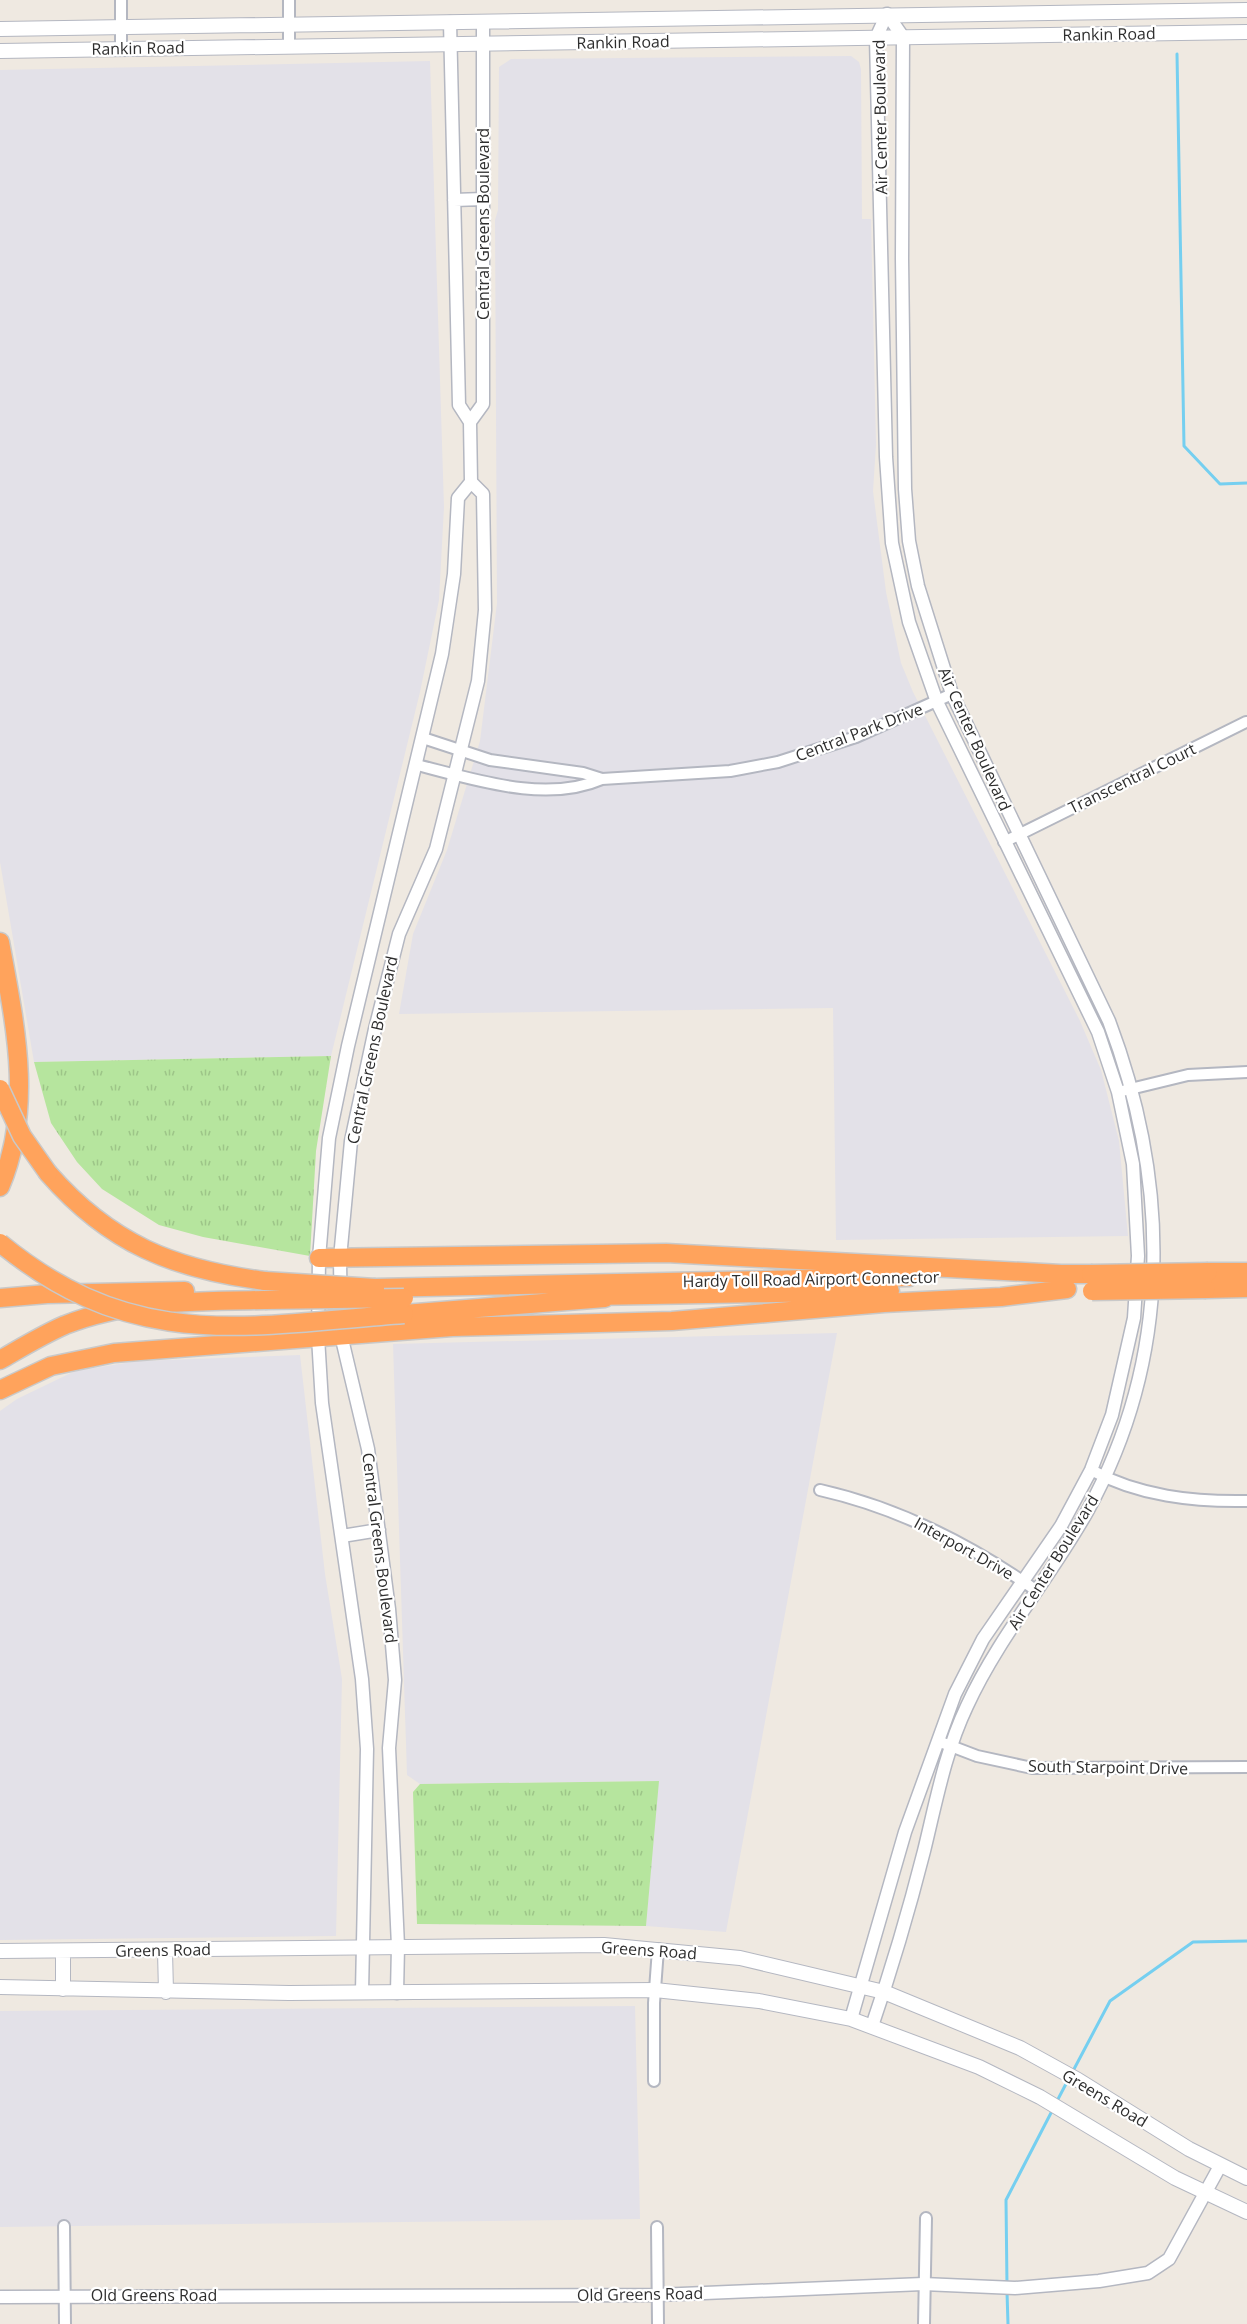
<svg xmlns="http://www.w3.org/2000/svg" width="1247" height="2324" font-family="'Open Sans',sans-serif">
<defs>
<pattern id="grass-tufts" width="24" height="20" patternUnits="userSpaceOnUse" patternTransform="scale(1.5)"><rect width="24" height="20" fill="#b6e59e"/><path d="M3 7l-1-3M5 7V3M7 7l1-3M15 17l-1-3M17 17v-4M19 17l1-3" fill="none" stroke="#9dc588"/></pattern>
</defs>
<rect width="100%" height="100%" fill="#efe9e1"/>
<!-- industrial -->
<path fill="#e3e1e8" d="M851 56 859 62 861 69 862 219H871L876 445 873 491 886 592 901 663 913 692 1080 1021 1101 1070 1119 1141 1128 1236 836 1240 833 1008 399 1014 413 934 447 850 480 741 497 603 495 220 498 210 499 67 511 59Z
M430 61 444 507 439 600 420 692 331 1056 34 1062 0 862V70Z
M837 1333 726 1932 646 1926 658 1781 420 1784 407 1775 393 1344Z
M300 1355 325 1574 342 1679 336 1936 0 1940V1411L17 1399 75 1371 138 1361Z
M635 2006 640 2219 0 2227V2011Z"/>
<!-- grass -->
<path fill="url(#grass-tufts)" d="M331 1056 316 1151 310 1256 203 1237 159 1225 102 1189 77 1162 51 1123 34 1062Z
M659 1781 646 1926 417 1924 413 1792 420 1784Z"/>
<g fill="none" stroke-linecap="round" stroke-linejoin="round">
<!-- stream -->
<path stroke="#75cff0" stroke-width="3" d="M1177 54 1184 446 1220 484 1247 483
M1073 2071 1110 2001 1193 1942 1247 1941
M1056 2103 1068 2080
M1007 2286 1006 2200 1053 2109
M1007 2292 1008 2324"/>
<defs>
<path id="minor" d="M121 0V48
M289 0V46
M423 738 490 760 583 773 602 779
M417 765C474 779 545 804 602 779L730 771 778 762 856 737 952 694
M1004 842 1246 722
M1118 1092 1188 1075 1247 1072
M1091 1470C1139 1496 1193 1502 1247 1501
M820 1490C900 1508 970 1544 1037 1591
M943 1743 977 1756 1032 1768 1247 1767
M654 2081V2003L658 1949
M64 2226 65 2324
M657 2227 658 2324
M924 2324 926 2218"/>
<path id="tertiary" d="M454 200 483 199
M470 422 483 404V22
M342 1536 379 1530
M362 1992 367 1749 362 1679 322 1403 318 1337 319 1258 329 1138 348 1046 442 654 454 574 458 498 471 482 470 422 459 405 450 22
M397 1993 398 1946 389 1748 395 1680 389 1609 368 1449 341 1335 340 1258 351 1141 375 1029 399 934 436 849 478 681 485 610 483 494 471 482
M851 2019 905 1832 955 1694 983 1639 1061 1526 1091 1470 1112 1415 1134 1318 1138 1256 1133 1164 1118 1092 1098 1032 937 702 909 622 892 543 886 457 876 38 887 14
M872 2026C892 1968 909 1910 924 1851 936 1802 945 1752 967 1706 999 1636 1051 1577 1088 1510 1173 1355 1170 1183 1109 1021L952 694 918 586 909 541 905 489 902 259 903 37 887 14
M0 2297 657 2295 923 2284 1015 2288 1099 2281 1148 2273 1169 2259 1220 2166"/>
<path id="secondary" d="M0 29 1247 10
M0 51 1247 32
M0 1951 604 1945 740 1958 884 1992 1020 2048 1078 2080 1189 2149 1247 2178
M165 1951 166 1992
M0 1987 289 1993 655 1990 759 2001 851 2019 979 2067 1040 2097 1175 2178 1247 2212
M63 1989V1951"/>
<path id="motorway" d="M0 942C15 1024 34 1107 0 1187
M48 1173C110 1244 173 1269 265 1281
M319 1258 666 1253 1061 1274
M1208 1272H1247
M1051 1274H1091
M375 1288 909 1277
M1206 1289 1247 1288
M593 1296 890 1291
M0 1298 47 1294 185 1291
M404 1314 605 1298
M0 1360C21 1348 42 1335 65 1325 128 1300 197 1301 265 1300
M0 1390 51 1366 114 1353 452 1327 672 1321 884 1303 1001 1297 1067 1289"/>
</defs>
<!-- minor casing -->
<use href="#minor" stroke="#b4b7c1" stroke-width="14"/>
<!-- tertiary casing -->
<use href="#tertiary" stroke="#b4b7c1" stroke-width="15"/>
<!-- secondary casing -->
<use href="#secondary" stroke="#b4b7c1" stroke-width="16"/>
<!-- motorway casing -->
<use href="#motorway" stroke="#c9c9c9" stroke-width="21"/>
<!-- minor -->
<use href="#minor" stroke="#fff" stroke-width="10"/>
<!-- tertiary -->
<use href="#tertiary" stroke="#fff" stroke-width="12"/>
<!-- secondary -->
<use href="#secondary" stroke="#fff" stroke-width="14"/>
<!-- motorway -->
<use href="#motorway" stroke="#ffa35c" stroke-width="18"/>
<defs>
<path id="motorway-bridge" d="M0 1089 22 1136 48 1173
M0 1243C134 1353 245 1326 404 1314
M1091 1274 1208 1272
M265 1281 375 1288
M1092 1291 1206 1289
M265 1300 404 1298"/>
</defs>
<!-- motorway-bridge casing -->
<use href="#motorway-bridge" stroke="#c9c9c9" stroke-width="21" stroke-linecap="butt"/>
<!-- motorway-bridge -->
<use href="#motorway-bridge" stroke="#ffa35c" stroke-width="18"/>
</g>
<g text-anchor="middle" stroke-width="4.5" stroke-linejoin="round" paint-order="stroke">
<!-- street labels -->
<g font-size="16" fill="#2e2e2e" stroke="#fff">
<text transform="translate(1109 34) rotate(-1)" y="6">Rankin Road</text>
<text transform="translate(623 42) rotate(-1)" y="6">Rankin Road</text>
<text transform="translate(138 48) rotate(-1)" y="6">Rankin Road</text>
<text transform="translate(880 117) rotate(-91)" y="6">Air Center Boulevard</text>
<text transform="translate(483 224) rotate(-90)" y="6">Central Greens Boulevard</text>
<text transform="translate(859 732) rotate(-21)" y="6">Central Park Drive</text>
<text transform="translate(975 739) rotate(66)" y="6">Air Center Boulevard</text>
<text transform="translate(1132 778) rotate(-26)" y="6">Transcentral Court</text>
<text transform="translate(372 1050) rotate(-78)" y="6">Central Greens Boulevard</text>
<text transform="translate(811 1279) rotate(-1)" y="6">Hardy Toll Road Airport Connector</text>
<text transform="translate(380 1548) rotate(83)" y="6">Central Greens Boulevard</text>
<text transform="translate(964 1548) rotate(29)" y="6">Interport Drive</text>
<text transform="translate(1053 1562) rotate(-58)" y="6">Air Center Boulevard</text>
<text transform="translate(1108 1767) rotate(1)" y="6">South Starpoint Drive</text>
<text transform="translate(163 1950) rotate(-1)" y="6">Greens Road</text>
<text transform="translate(649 1950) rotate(4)" y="6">Greens Road</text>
<text transform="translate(1105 2098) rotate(31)" y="6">Greens Road</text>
<text transform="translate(640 2294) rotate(-1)" y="6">Old Greens Road</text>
<text x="154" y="2301">Old Greens Road</text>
</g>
</g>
</svg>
